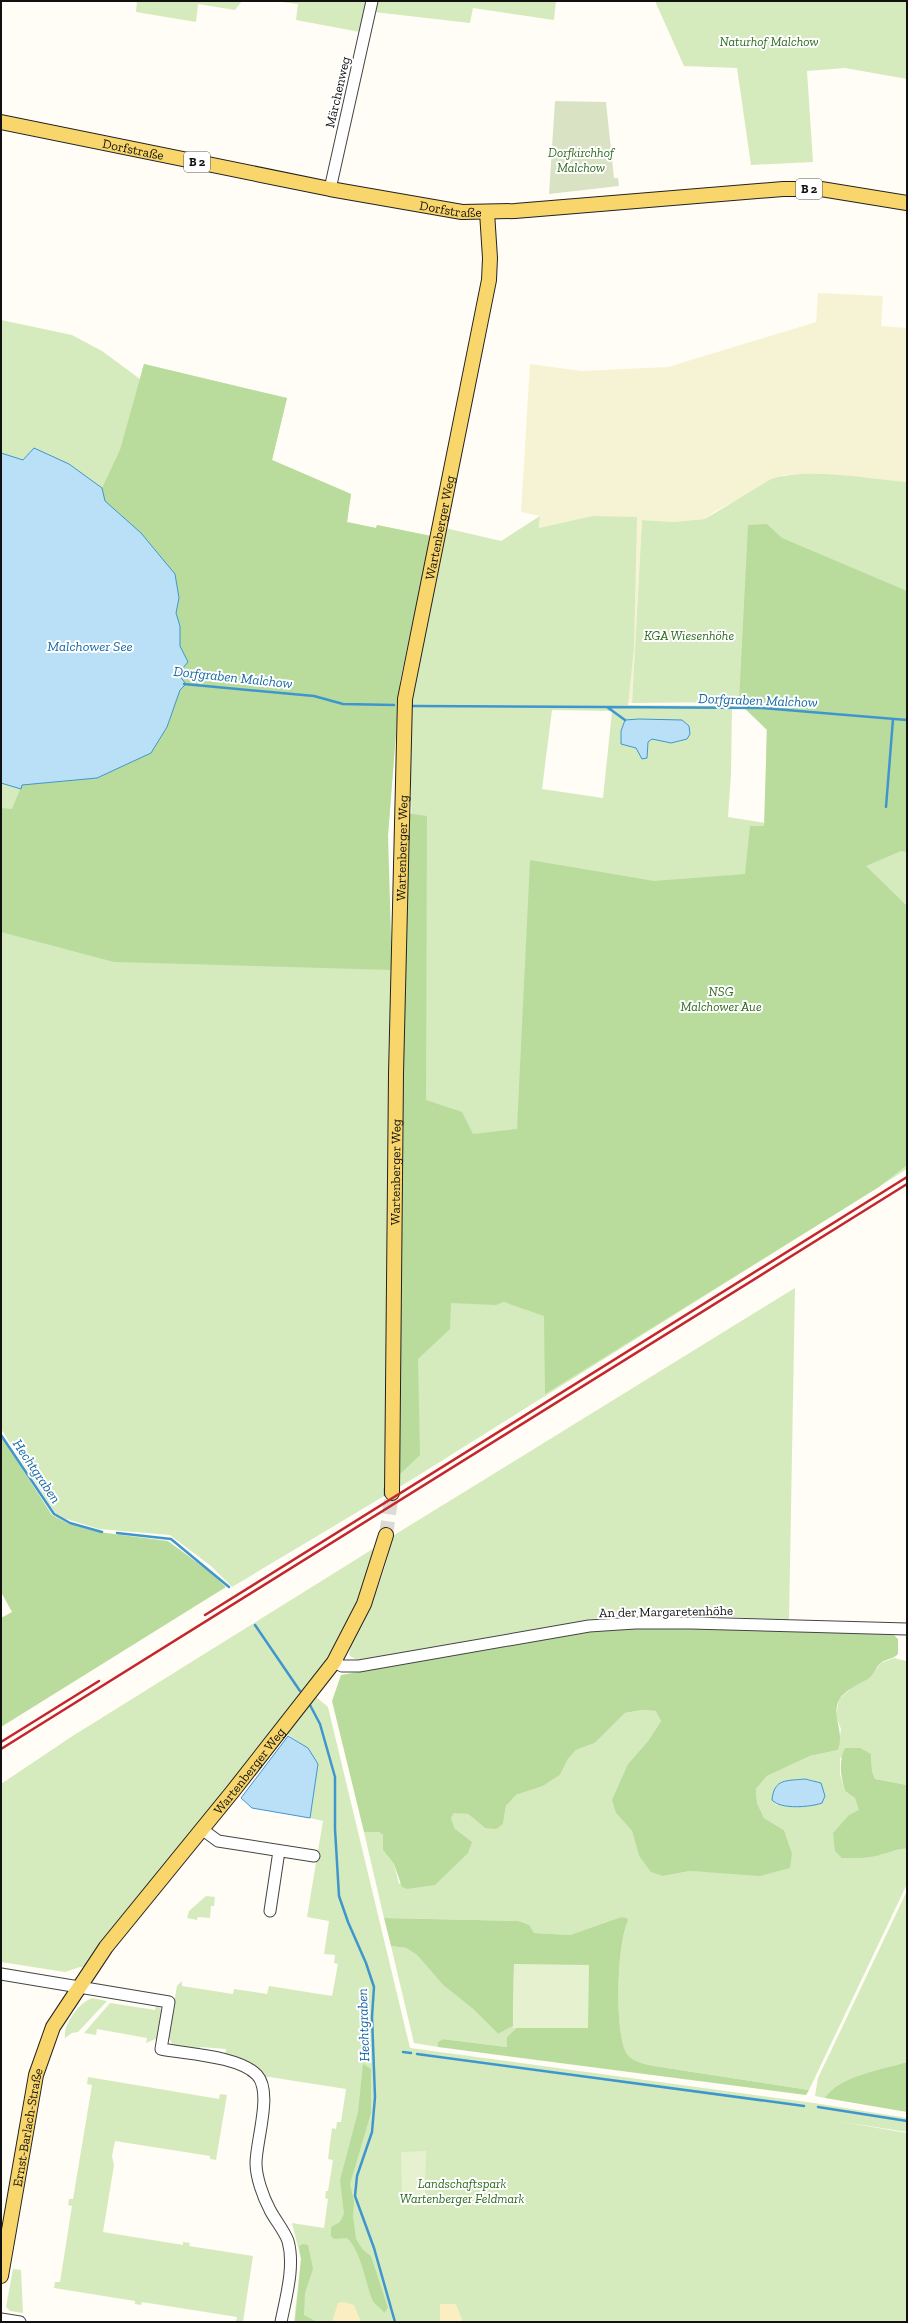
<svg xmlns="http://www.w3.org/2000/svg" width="908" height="2323" font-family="'Zilla Slab',serif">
<rect width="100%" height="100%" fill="#fffdf5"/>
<!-- farmland -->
<path fill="#f6f3d4" d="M818 293 883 296 881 326 907 328V482L811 474 783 475 714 512 705 519 674 522 642 520 632 703 532 704 540 516 521 512 530 364 582 371 668 367 816 322Z"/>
<!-- green -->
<path fill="#d5ebbd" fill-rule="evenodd" d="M137 1H242L235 10 198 4 196 22 136 12Z
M273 1H556L554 20 473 8 470 23 374 12 360 32 296 20 298 4Z
M655 1H907V79L845 68 807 71 813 162 751 165 737 68 684 66Z
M1 320 72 335 102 351 140 379 144 364 287 398 272 460 351 494 347 522 376 528 377 525 431 536 400 681 388 835 317 966 414 967 411 790 409 778 410 702 445 528 501 541 540 516 539 528 593 516 637 517 634 648 628 705 732 706 731 774 728 817 765 823 767 708 740 706 739 702 632 703 642 520 674 522 705 519 771 479C807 467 868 479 907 482V1169L411 1480 232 1587 211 1566 170 1535 99 1529 63 1518 55 1513 1 1429ZM552 710 612 711 603 798 542 789Z
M795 1288 789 1620 631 1612 384 1658 357 1660 349 1655C351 1635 365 1618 373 1599 381 1580 389 1558 391 1537Z
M376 1547 355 1611 324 1667 85 1967H80L65 1972 1 1962V1784L71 1737Z
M894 1658 906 1661 907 1785 875 1779 872 1771 871 1754 840 1758V1774L845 1791 855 1798 881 1855 897 1848 907 1849V1884L809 2090 654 2066C645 2064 633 2062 627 2054 614 2034 617 1943 628 1921L621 1917 570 1935 534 1933 518 1921 384 1918 364 1832H379L383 1835V1850L394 1864 399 1884 455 1829 451 1818 454 1812 468 1814 485 1828 503 1824 506 1806 516 1795 543 1786 560 1775 568 1759 576 1750 595 1743 625 1713 642 1710 657 1711 661 1721 648 1741 628 1764 616 1813 632 1831 639 1856 663 1876 690 1871 716 1872 792 1853 784 1830 764 1818 757 1803 756 1789 767 1776 810 1756 838 1750 841 1729 836 1716 839 1699 860 1681 869 1678 881 1663ZM805 1779 813 1780 819 1804 790 1807 775 1804C769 1779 787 1781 805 1779Z
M316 1697 328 1707 410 2048 814 2103 907 2118V2132L837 2121 907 2133V2322H294L301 2259 292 2223 324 2228 328 2199 325 2198 326 2191H328L333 2160 328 2159 332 2128 336 2129 337 2122H341L346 2089 263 2076 254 2065 240 2058 225 2055 226 2049 200 2047 199 2051 173 2046 168 2036 177 1986 182 1981V1986L233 1994 234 1989 267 1994 269 1986 332 1996 338 1964 334 1963 335 1955 324 1954 329 1921 307 1917 323 1821 310 1818 318 1764 308 1748 287 1734Z
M907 1891V2062C884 2069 838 2076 825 2098L815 2096 818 2078Z
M206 1896 215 1897 214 1906H211L210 1918 198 1917 197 1920 187 1918 189 1911Z
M391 1946 406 1948 417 1955 443 1985 473 2009 498 2034 513 2026 516 2028 507 2037V2047L443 2039 438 2042V2047L414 2043Z
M92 1998 107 2001 78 2032 72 2033 65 2038C63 2024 79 2003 92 1998Z
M110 2003 155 2010 156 2005 162 2010 158 2038 146 2043 147 2038 97 2029 96 2035 84 2033Z
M88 2077 219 2099 220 2094 227 2095 216 2160 210 2159V2156L115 2141 112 2156 114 2165 103 2232 183 2245V2242L190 2243 189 2246 253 2256 243 2322 236 2321 237 2317 142 2302 141 2305 135 2304V2301L54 2288 55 2282H60L72 2206 68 2205 69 2199H73L92 2085 87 2084Z
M13 2269 21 2270 23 2313 10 2311 6 2307Z"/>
<!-- forest -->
<path fill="#b9dc9c" d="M144 364 287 398 272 460 351 494 347 522 376 528 377 525 431 536 400 681 388 835 392 970 114 962 1 932V808L12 809 22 785 97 778 167 727 180 690 186 684 178 674 188 662 180 646V626L176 613 179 598 175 574 141 533 105 501 102 488 120 450Z
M767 524 782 538 907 591V852L901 851 866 866 907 906V1165L879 1187 545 1394 544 1316 504 1302 496 1305 451 1303 450 1329 418 1359 420 1455 399 1475 406 813 427 816 426 1100 462 1112 473 1134 517 1129 530 860 654 881 745 874 750 826H764L767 730 739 703 748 525Z
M1 1436 52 1515 69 1524 99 1532 168 1541 210 1572 226 1587 1 1727V1618L12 1612 1 1592Z
M645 1627 892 1633 898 1639V1654C893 1659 887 1659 882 1662 876 1666 874 1675 868 1679 861 1682 842 1693 839 1700 831 1717 845 1730 838 1750L810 1756 767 1776 756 1789 757 1803 764 1818 784 1830 792 1853 790 1868 760 1876 690 1871 663 1876 651 1872 639 1856 632 1831 616 1813 612 1800 628 1764 648 1741 661 1721 656 1711 642 1710 625 1713 595 1743 576 1750 568 1759 560 1775 543 1786 516 1795 506 1806 503 1824 496 1829 485 1828 468 1814 454 1813 451 1818 455 1829 472 1842 468 1853 435 1885 407 1889 402 1887 394 1864 383 1850V1835L379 1832H364L332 1701 341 1675 580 1631Z
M845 1748H860L871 1754 872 1771 875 1779 907 1785V1849C896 1848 890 1853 880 1855 867 1859 854 1858 842 1858L835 1851 833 1833 849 1815 859 1810 855 1798 845 1791C841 1776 838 1763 845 1748Z
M621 1917 627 1918 628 1921C617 1943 614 2034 627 2054 633 2062 645 2064 654 2066L809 2090 806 2095 438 2047V2042L443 2039 507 2047V2037L516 2028H588L514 1964 513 2026 498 2034 473 2009 443 1985 417 1955 406 1948 391 1946 384 1918 518 1921 529 1925 534 1933 570 1935Z
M907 2062V2112L825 2098C838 2076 884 2069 907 2062Z
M363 2064 371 2069V2113L350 2184 354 2201 353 2216 356 2239 363 2250 371 2256 388 2308 384 2313C381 2307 374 2305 372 2299 365 2281 361 2251 347 2238L334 2239 331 2236V2227L340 2222 344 2214 340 2180 358 2112Z
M303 2244 308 2245 313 2269 305 2293 304 2315 317 2322H295L301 2259 299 2246Z"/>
<!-- sand -->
<path fill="#fbeec1" d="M343 2302 354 2305 361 2322H332L338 2303Z
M440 2304H456L463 2322H440Z"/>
<!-- cemetery -->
<path fill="#d9e3c4" d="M555 101 606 102 614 178H618L619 186 549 194Z"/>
<!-- pitch -->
<path fill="#e6f2cf" d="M514 1964 589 1965 588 2028H513Z
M426 2151 425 2195 414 2207 402 2194 401 2152Z"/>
<!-- water -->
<path fill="#b9e0f7" stroke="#3f96cf" d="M34 448 69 464 102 488 105 501 141 533 175 574 179 598 176 613 180 626V646L188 662 178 674 186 684 180 690 167 727 151 753 97 778 22 785 21 789 1 783V453L23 460Z
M639 719 682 720 689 726 690 734 687 739 671 743 652 739 648 742 647 758 642 759 636 748 621 744V731L625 720Z
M288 1736 308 1748 318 1764 310 1818 252 1808 241 1798Z
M805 1779 821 1783 825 1796 822 1803C811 1807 781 1810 772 1800 774 1778 787 1781 805 1779Z"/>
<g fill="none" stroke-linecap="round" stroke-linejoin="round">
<!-- stream -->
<path stroke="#3f96cf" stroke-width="2.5" d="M184 684 314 696 343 704 394 705
M413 706 607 707 625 720
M607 707 762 708 907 720
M886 807 893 719
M1 1435 54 1514 70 1523 102 1532
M385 1495V1488
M117 1533 171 1539 229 1587
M255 1625 300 1691
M310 1705 320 1724 335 1777V1829L339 1896 348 1922 366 1963 374 1987 372 2017 375 2097 372 2132 357 2176 355 2196 374 2248 395 2322
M403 2052 411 2053
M417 2054 804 2106
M818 2107 907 2121"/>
<!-- major-tunnel -->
<path stroke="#dbdad3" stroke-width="14" stroke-dasharray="14 7" stroke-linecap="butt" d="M386 1535 392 1493"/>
<defs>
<path id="minor" d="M330 189 372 1
M334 1662 342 1666H359L589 1626 635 1623H691L907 1629
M203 1830 218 1841 314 1856
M270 1911 279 1851
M1 1974 169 2002 161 2049C187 2054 239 2056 257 2075 273 2092 256 2141 256 2163 256 2177 263 2197 270 2210 275 2220 284 2230 288 2241 295 2266 286 2297 281 2322
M1 2319 20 2322"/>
<g id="major">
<path id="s1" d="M1 122 330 189 462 212 515 211 783 189H821L907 203"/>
<path id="s2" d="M392 1493 396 1074 405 699 489 280 490 258 487 212"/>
<path id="s3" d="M1 2276 36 2075 53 2027 106 1947 233 1791 334 1662 364 1604 386 1535"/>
</g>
</defs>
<!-- minor casing -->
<use href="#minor" stroke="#444" stroke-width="13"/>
<!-- major casing -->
<use href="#major" stroke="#222" stroke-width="16"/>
<!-- minor -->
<use href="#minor" stroke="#fff" stroke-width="11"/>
<!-- major -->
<use href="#major" stroke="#f9d66b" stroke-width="14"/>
<!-- rail -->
<path stroke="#c4262e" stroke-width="2.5" d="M205 1615 907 1177
M1 1742 99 1681
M1 1749 907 1184"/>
</g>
<g text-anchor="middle" stroke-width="4" stroke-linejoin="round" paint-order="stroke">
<!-- shield labels -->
<g fill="#fff" stroke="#585858" stroke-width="1">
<rect x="184" y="152" width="26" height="20" rx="3"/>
<rect x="796" y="179" width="26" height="20" rx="3"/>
</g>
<g font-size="12" font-weight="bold" fill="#111">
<text x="197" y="166">B 2</text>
<text x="809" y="193">B 2</text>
</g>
<!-- park labels -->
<g font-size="13" font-style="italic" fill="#2f6b1f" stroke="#fff">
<text x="769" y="46">Naturhof Malchow</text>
<text x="581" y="157">Dorfkirchhof<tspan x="581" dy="15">Malchow</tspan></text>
<text x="689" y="640">KGA Wiesenhöhe</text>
<text x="721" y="996">NSG<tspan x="721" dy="15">Malchower Aue</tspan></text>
<text x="462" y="2188">Landschaftspark<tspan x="462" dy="15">Wartenberger Feldmark</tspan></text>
</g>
<!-- street labels -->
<g font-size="13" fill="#111" stroke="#fff">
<text transform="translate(337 92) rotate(-77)" y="5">Märchenweg</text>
<text dy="5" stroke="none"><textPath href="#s1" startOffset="135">Dorfstraße</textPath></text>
<text dy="5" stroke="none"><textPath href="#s1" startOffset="458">Dorfstraße</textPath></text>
<text dy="5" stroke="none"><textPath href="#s2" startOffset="969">Wartenberger Weg</textPath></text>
<text dy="5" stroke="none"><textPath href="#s2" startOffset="645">Wartenberger Weg</textPath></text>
<text dy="5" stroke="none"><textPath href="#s2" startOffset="321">Wartenberger Weg</textPath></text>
<text transform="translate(666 1611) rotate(-1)" y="5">An der Margaretenhöhe</text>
<text dy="5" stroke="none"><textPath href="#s3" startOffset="578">Wartenberger Weg</textPath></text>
<text dy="5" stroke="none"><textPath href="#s3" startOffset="151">Ernst-Barlach-Straße</textPath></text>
</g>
<!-- water labels -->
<g font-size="14" font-style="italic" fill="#1768a6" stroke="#fff">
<text x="90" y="651">Malchower See</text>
<text transform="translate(233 677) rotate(6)" y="5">Dorfgraben Malchow</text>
<text transform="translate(758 700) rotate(2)" y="5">Dorfgraben Malchow</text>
<text transform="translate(37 1471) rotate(56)" y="5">Hechtgraben</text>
<text transform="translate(363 2025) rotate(-92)" y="5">Hechtgraben</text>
</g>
</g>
<!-- border -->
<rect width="908" height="2323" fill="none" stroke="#111111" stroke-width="4"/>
</svg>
